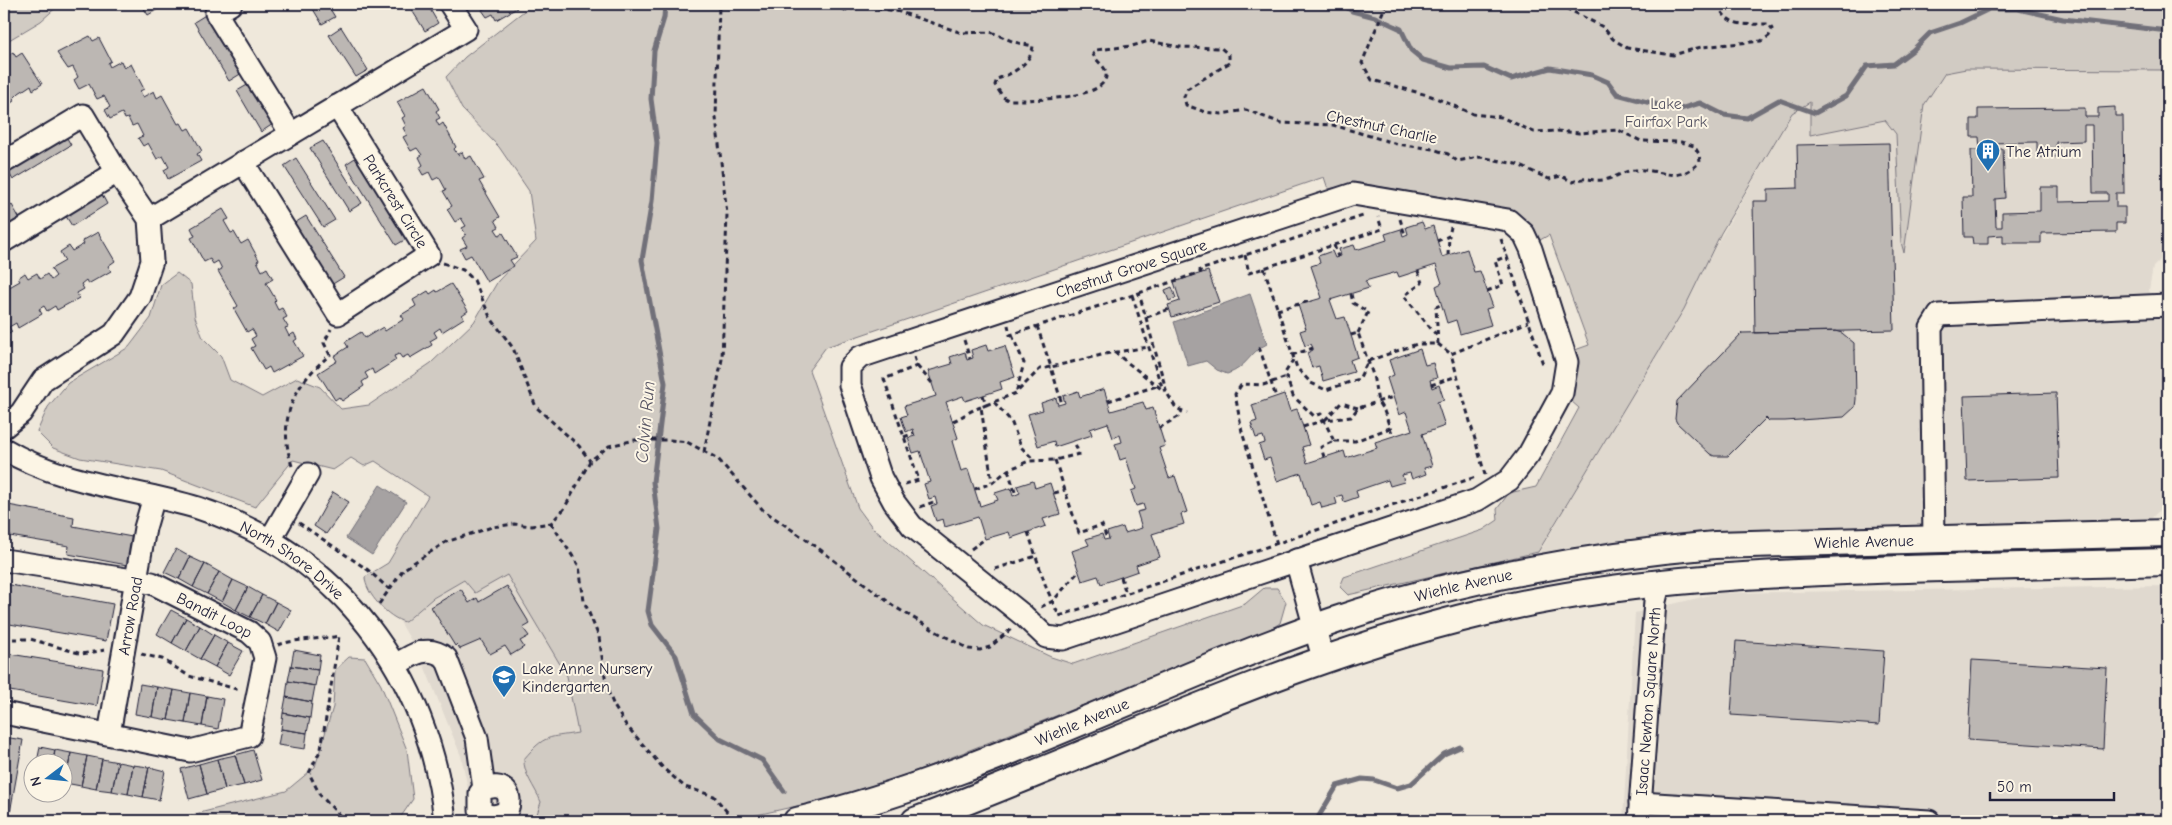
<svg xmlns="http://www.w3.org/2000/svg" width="2172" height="825" font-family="'Comic Neue',sans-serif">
<rect width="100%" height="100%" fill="#efe8db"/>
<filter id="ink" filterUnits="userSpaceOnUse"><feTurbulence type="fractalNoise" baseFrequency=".02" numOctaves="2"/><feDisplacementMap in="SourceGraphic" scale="10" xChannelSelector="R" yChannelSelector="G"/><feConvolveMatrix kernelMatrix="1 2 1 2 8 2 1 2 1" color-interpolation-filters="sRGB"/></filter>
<g filter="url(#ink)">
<!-- built -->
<path fill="#e0d9cf" d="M2168 26V252L2153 267 2149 290 2163 322 2165 504 2150 520 1589 544 1539 553 1796 106 1898 47Z
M507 574 567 676 578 733 556 736 524 770 532 781 541 802 535 820 475 821 461 756 421 658 399 620 405 622 433 598 464 580 475 592Z
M2168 586V732L2163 821H1623L1635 613 1719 593Z"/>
<!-- green -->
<path fill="#d1cbc3" stroke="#7a767f" d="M4 4H60L41 21 4 43Z
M533 4H2168V78L2164 70 1966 69 1945 73 1924 105 1904 253 1901 242 1896 134 1885 120 1810 135V102L1792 113 1721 233 1684 309 1538 552 1348 595 1340 587 1344 577 1483 530 1498 520 1497 509 1509 493 1536 487 1579 408 1571 401 1576 362 1575 350 1589 345 1549 235 1540 240 1517 215 1493 206 1358 183 1328 189 1324 177 826 347 809 370 858 508 872 527 983 625 1051 657 1073 664 1245 604 1264 588H1277L1286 602 1280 623 1263 634 919 770 846 795 752 816 705 821H532L535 820 541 802C535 787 523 774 524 759 545 734 548 738 578 733L567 676 507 575 475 593 464 580 433 598 405 622C388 618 365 593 365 577L388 563 428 496 375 461 364 466 351 458 333 470 293 460 255 507 161 471 80 458 53 448 37 432 48 407 68 383 129 347 151 318 161 285 177 273 191 284 195 317 203 338 221 356 230 380 262 397 297 378 320 387 341 409 369 405 431 363 474 322 498 281 536 241 529 191 499 147 462 109 446 77 465 57Z
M349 657 365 658 381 685 407 750 413 799 398 821H168L286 791 315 767 333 707 335 670Z"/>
<!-- water -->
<path fill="#a6a2a2" stroke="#716f79" d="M1250 294 1267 344C1249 352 1247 368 1227 374L1217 370 1206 361 1188 366 1174 322Z
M380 485 406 502 372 555 346 538Z"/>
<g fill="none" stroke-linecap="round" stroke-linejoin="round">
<!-- stream -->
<path stroke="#716f79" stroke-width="5" d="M665 4 664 18 654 51 651 99 657 143 652 201 642 260 665 383 653 482 659 529 648 611 652 625 676 656 694 714 720 739 762 760 784 791
M1342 4 1352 11 1375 17 1401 29 1411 50 1423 60 1451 68 1484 67 1511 79 1550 68 1592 75 1608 82 1617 94 1677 110 1700 103 1724 115 1747 118 1779 100 1815 113 1846 96 1867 66 1894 64 1913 50 1930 33 1960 23 1989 9H2018L2063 19 2168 31
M1316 821 1337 786 1362 779 1374 780 1397 788 1411 784 1444 754 1460 747"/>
</g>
<!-- building -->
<path fill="#bcb7b3" stroke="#22223b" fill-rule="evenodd" d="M141 4H161L163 6 148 15Z
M310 4H327L335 17 322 24Z
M408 4H427L438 23 425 31Z
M483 4H515L517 8 496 20 493 14 487 17 482 10 485 8Z
M207 14 242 73 229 81 194 22Z
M341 27 368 70 356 77 329 35Z
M90 36 93 41 99 38 111 61 108 63 110 67 121 61 124 68 131 64 144 89 140 91 143 97 154 91 157 98 162 95 178 124 181 123 185 130 189 128 202 151 197 154 201 161 168 179 164 170 169 167 163 156 157 159 148 143 143 146 138 138 143 136 137 124 132 126 128 118 125 119 122 113 110 119 105 110 110 107 104 96 97 99 89 84 79 89 74 80 78 77 73 67 68 69 57 53Z
M13 52 16 57 22 53 42 84 33 90 31 85 19 93 13 99 14 101 6 106 10 111 4 115V58Z
M249 84 273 124 261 132 237 91Z
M426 86 439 109 436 111 440 118 436 120 439 126 443 123 456 147 454 149 458 155 462 152 465 159 471 156 484 179 479 181 500 217 495 220 499 227 495 229 499 235 503 233 517 257 510 260 514 266 487 282 471 255 465 258 460 249 467 246 462 238 466 235 462 228 466 226 461 218 455 222 447 209 452 206 443 191 446 190 439 177 433 180 429 172 423 175 419 168 423 165 419 157 422 155 417 148 411 151 403 137 407 135 403 128 406 126 402 118 405 116 397 102Z
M2115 107V116H2123L2124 193H2116V207H2125V223H2116V232L2041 233V243H2003V235L1988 236V244H1973L1972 237H1964L1963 197H1972L1971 150H1980L1979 137H1971V119H1978V109L2085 108V117H2098V108ZM2084 125H2092L2093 193H2108V201L2059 202V187H2040V211L2002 212V227H1996L1995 199 2005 198 2003 149H1988V143L2037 142V157H2057L2056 142 2084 141Z
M64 133 71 145 13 180 6 168Z
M323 141 362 203 349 211 310 148Z
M1889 143 1894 330 1755 333 1753 201H1768V189L1798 188 1797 145Z
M358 156 408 238 396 245 346 164Z
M296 158 335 220 323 227 284 166Z
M100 191 107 204 72 226 64 213Z
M12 205 20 219 4 230V210Z
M223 209 229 219 224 221 231 233 234 232 241 244 248 240 259 260 257 261 262 271 267 268 273 279 266 283 276 300 274 302 278 310 282 308 287 317 283 319 288 327 285 328 289 336 294 333 297 339 294 341 303 356 272 373 269 367 264 370 251 348 255 346 251 339 256 336 252 329 247 332 234 309 238 306 218 271 222 269 218 261 213 264 210 259 204 262 191 238 195 236 191 228Z
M306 216 344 277 331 285 293 224Z
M1422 222 1425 229 1433 226 1442 257 1467 249 1474 272 1480 271 1493 307 1486 309 1491 325 1460 334 1456 320 1447 323 1436 286 1442 283 1436 265 1399 277 1397 272 1365 281 1369 288 1330 300 1337 319 1345 317 1358 357 1350 360 1354 372 1323 381 1319 366 1312 368 1307 353 1313 350V348L1311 344 1305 346 1300 331 1306 329 1298 305 1322 298 1311 266 1320 263 1318 256 1332 251 1335 258 1341 256 1339 249 1354 245 1356 250 1387 240 1385 234 1401 229 1403 236 1408 234 1406 227Z
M98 232 115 261 108 266 111 271 88 284 86 280 81 284 84 289 77 293 79 298 57 310 55 306 47 311 44 306 39 309 42 314 18 328 16 323 9 327 12 332 6 336 9 341 4 344V290L20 281 18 278 25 273 28 278 37 273 40 279 47 274 51 280 56 276 51 269 65 261 60 252 69 246 72 251 84 244 82 241Z
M1208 271 1219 302 1172 317 1168 305 1180 301 1174 282Z
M451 284 468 311 462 315 464 318 442 332 440 328 434 332 437 337 430 341 432 345 410 358 408 355 402 358 399 354 394 356 396 360 374 374 372 369 365 373 368 378 362 382 364 386 342 401 339 397 335 400 318 373 337 361 334 356 348 347 345 342 361 332 365 338 383 327 385 331 404 319 401 315 416 306 413 300 428 291 430 294 436 290 437 292Z
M1172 287 1176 298 1169 301 1165 290Z
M1835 331 1842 333 1854 343V350H1855L1856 399 1855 407 1844 417 1785 421H1769L1766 418 1728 456H1714L1710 454 1677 423 1675 419 1677 401 1742 333Z
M986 345 988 351 1005 346 1015 377 1000 382 1002 389 965 401 963 396 946 402 958 438 952 441 961 471 968 469 980 506 998 500 995 493 1011 488 1013 496 1020 493 1017 486 1033 481 1035 488 1050 483 1060 514 1043 519 1046 526 1011 538 1009 532 985 539 978 517 945 527 943 519 936 521 931 506 937 504 935 497 929 499 924 484 930 482 920 451 913 453 908 438 915 436 914 433 913 429 906 432 901 417 907 415 904 406 936 396 928 371 952 364 950 357 965 352 967 360 973 358 971 350Z
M1420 349 1425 365 1433 363 1437 378 1430 380 1432 388 1439 385 1444 400 1437 402 1445 426 1422 434 1432 466 1424 468 1426 474 1412 479 1410 473 1402 475 1404 482 1390 486 1388 480 1356 491 1358 497 1344 502 1342 495 1335 497 1337 504 1322 508 1320 502 1311 505 1301 473 1277 481 1270 458 1264 460 1259 445 1265 443 1263 436 1256 438 1251 423 1257 421 1252 405 1284 394 1290 411 1297 409 1309 445 1302 447 1307 463 1344 451 1346 458 1377 448 1375 442 1412 430 1406 412 1399 415 1387 378 1394 375 1389 360Z
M1104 389 1111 411 1143 402 1146 410 1153 408 1165 446 1159 448 1169 478 1175 476 1187 512 1181 514 1184 524 1152 534 1160 557 1136 565 1138 571 1101 584 1098 576 1082 581 1072 551 1089 545 1086 539 1102 534 1104 540 1109 539 1107 532 1123 527 1125 533 1142 528 1137 512 1145 510 1143 504 1136 506 1131 491 1136 489 1126 458 1120 460 1115 444 1122 442 1120 435 1113 438 1108 423 1090 429 1092 435 1055 447 1054 441 1038 446 1028 414 1043 410 1041 403 1056 398 1058 405 1065 403 1063 396 1078 391 1080 397Z
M2056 393 2059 478 1967 481 1964 396Z
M333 492 349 502 326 534 314 526Z
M8 505 74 517 73 526 132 537 127 565 68 554 69 546 4 535Z
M176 549 190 557 179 579 164 572Z
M190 557 205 564 193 587 179 579Z
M205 564 219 572 207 594 193 587Z
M219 572 233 580 222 602 207 594Z
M233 580 248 587 236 610 222 602Z
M5 584 113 604 106 641 4 623Z
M507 586 530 624 523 628 529 636 520 641 524 647 511 655 505 646 490 654 481 640 460 649 457 644 455 646 431 607 461 589 469 603 477 598 479 602Z
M248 587 262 595 250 617 236 610Z
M262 595 276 602 265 624 250 617Z
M276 602 291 610 279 632 265 624Z
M171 610 186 618 172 643 157 634Z
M186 618 200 626 186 651 172 643Z
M200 626 214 635 200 659 186 651Z
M214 635 228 643 215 667 200 659Z
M1736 641 1884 651 1879 725 1731 715Z
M228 643 243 651 229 675 215 667Z
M294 650 320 655 318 670 291 666Z
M4 653 103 669 97 706 4 690Z
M1972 660 2107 668 2103 749 1968 740Z
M291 666 318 670 315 686 288 681Z
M288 681 315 686 312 702 286 697Z
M140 684 157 687 152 717 135 714Z
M157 687 174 690 168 720 152 717Z
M174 690 190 693 185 723 168 720Z
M190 693 207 696 202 726 185 723Z
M207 696 223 699 218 729 202 726Z
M286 697 312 702 310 718 283 713Z
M283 713 310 718 307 733 281 729Z
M281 729 307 733 305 749 278 745Z
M4 737 23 740 10 813 4 812Z
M40 747 55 750 53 762H37Z
M55 750 71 753 65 783 62 782V762H53Z
M253 750 262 780 244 785 235 755Z
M71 753 87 756 81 786 65 783Z
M235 755 244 785 225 789 217 759Z
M87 756 102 759 96 789 81 786Z
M102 759 118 762 112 791 96 789Z
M217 759 225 789 207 794 199 764Z
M118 762 133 765 128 794 112 791Z
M199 764 207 794 189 799 181 769Z
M133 765 149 767 143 797 128 794Z
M149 767 165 771 159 800 143 797Z"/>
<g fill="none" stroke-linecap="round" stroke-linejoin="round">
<defs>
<g id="minor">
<path d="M231 4 216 13 291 134"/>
<path d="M4 162 83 115 117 172"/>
<path d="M243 162 338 314 429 255 337 106"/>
<path d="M1353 194 1508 220 1524 234 1531 249 1567 362 1562 393 1529 454 1509 480 1477 500 1063 639 1046 637 1024 616 912 526 894 502 881 478 850 385V367L860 357Z"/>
<path d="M149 219 466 29 450 4"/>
<path d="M4 241 117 172 149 219 152 261 140 297 114 334 43 380 21 413 4 427"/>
<path id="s1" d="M4 449C64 485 132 488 198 508 339 553 430 676 445 821"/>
<path d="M1934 539 1931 328 1939 315 2168 305"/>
<path d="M270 540 308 474"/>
<path id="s2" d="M4 560 152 583 249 632 260 642 265 658 249 736 190 751 4 713"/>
<path d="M1296 560 1323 658"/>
<path d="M396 665C413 654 428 644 446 658L477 738 484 789 480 793V810C489 818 497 817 507 811 514 792 502 782 484 789"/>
<path id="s3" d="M109 734 145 528 154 497"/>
<path d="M1640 803 1929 821"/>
<path id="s4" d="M1639 821 1655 601 1660 581"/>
</g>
<g id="major">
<path id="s5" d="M797 821C983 777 1154 682 1336 620 1458 579 1587 556 1715 545L2168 533"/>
<path d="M915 821C1112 747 1301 652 1508 607 1643 578 1770 573 1908 569 1995 567 2082 564 2168 562"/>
</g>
</defs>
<!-- minor casing -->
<use href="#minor" stroke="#22223b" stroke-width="25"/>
<!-- major casing -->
<use href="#major" stroke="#22223b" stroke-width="30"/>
<!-- path -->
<path stroke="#22223b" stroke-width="3" stroke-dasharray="5 4" stroke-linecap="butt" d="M835 4 845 10 869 6 900 12 962 33 991 32 1014 42 1033 46C1031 64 1012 74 997 79L995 85 1003 97 1008 100C1025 100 1110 101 1106 73 1105 65 1096 62 1093 54L1096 50 1132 46 1149 41 1180 47 1221 48 1229 55V63L1187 89 1184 97 1186 105 1205 112 1221 114 1246 110 1281 123 1333 125 1397 144 1433 149 1448 154 1457 161 1480 157 1516 164 1549 179 1561 176 1573 182C1590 175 1589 182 1603 180 1614 179 1625 170 1635 170 1663 168 1675 186 1700 162L1699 154 1694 146 1681 142 1641 141 1618 130 1579 133 1557 131 1534 132 1501 117 1473 114 1431 96 1372 80 1362 63 1386 4
M1558 4 1603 27 1613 39 1627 48 1673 55 1701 47 1761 41 1769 36 1772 29 1769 24C1745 24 1729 29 1717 4
M1400 219 1405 235
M1501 239 1544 367
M1437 241 1449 236 1451 227
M1334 245 1338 257
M1245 255 1249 273 1382 229 1378 217
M1448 255 1449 236
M443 263 463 270 474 280 490 317 513 348 536 407 579 446 590 461
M1264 268 1297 368 1311 383 1326 390 1359 379 1368 361 1417 344H1438L1451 354
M1418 271 1422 283 1404 296 1438 337
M1487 291 1503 285 1495 261 1507 256
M1139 293 1201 272 1200 270 1366 215
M1351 294 1353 303 1368 312 1358 333
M1132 295 1160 382 1165 391
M1277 310 1310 301
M1147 317 1170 309
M1008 325 1010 335 1139 293 1167 393 1176 408 1187 413
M1037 326 1051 367 1110 353 1149 347
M1012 335 1024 363 1016 393
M1351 335 1358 333 1373 375 1378 402 1384 411 1393 436
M964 340 970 359
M1438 344 1436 307 1442 304
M1259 347 1276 397
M1114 352 1164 391
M1292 355 1313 348
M1293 360 1285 373 1293 396 1314 416 1321 414 1334 441 1321 447 1324 457
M917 366 932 383
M1431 385 1457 376
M983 395 986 405 981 407 992 482
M1108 401 1157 386
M994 402 1011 421 1021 447 1034 460
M986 405 1016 393 1040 369 1051 367 1062 404
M1325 420 1341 403 1358 408
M953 421C963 417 969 411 981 407
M1303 427 1324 420 1351 417 1358 408 1393 397
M1159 428 1178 417 1182 411
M904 437 914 433
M1334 441H1355L1390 428
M704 452 722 359 727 214 716 118 719 4
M1055 460 1079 533 1102 525 1107 539
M292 466C277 419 293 385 330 355L324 343 331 329
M1008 470 1016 495
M1485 475 1451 354 1528 322
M905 484 919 480 884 379 917 366 914 357
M975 489 992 483 1008 470 1029 461 1055 460 1079 454 1074 441
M1054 493 1065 490
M920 507 936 501
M299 523 368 570 389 589
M551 523 579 566 584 601 599 637 607 689 614 706 626 725 663 768 685 787 714 796 728 813
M1028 532 1046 587 1059 616 1476 477
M1277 544 1242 432 1235 394 1242 384 1263 385 1287 377
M971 549 985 539
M995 569 1036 556
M1121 577 1126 594
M379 604 404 569 446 542 492 527 514 524 532 526 551 523 564 509 590 461 609 446 635 440H670L687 442 718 459 763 510 814 545 895 607 937 632 969 649 980 650 990 647 1011 629
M1041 607 1053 601 1079 571
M4 639H30L82 654 105 650
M278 645C298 638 319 640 339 636L321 749 309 773 320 795 345 821
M141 654 162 659 189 676 240 690"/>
<!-- minor -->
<use href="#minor" stroke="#fcf5e5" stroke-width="21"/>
<!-- major -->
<use href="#major" stroke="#fcf5e5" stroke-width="26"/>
</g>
</g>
<!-- icons -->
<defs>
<symbol id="building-pin" viewBox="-11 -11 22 30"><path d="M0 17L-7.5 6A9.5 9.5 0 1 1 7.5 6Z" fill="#1f6fb2" stroke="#fcf5e5"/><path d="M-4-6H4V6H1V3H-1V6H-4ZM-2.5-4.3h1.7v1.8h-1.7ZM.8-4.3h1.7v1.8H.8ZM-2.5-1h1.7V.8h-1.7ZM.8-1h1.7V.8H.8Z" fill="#fff"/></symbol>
<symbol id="school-pin" viewBox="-11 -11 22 30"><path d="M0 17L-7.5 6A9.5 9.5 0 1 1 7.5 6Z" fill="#1f6fb2" stroke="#fcf5e5"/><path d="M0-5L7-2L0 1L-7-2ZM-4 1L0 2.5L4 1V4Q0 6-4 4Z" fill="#fff"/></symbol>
</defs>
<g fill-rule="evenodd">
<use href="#building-pin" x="1974" y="137" width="28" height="38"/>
<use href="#school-pin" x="490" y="663" width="28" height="38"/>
</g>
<g text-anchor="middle" stroke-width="4" stroke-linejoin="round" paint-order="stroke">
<!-- park labels -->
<g font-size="16" fill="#575564" stroke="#fcf5e5">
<text x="1666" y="109">Lake<tspan x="1666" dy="18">Fairfax Park</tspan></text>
</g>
<!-- street labels -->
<g font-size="16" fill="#22223b" stroke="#fcf5e5">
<text transform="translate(1382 126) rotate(12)" y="6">Chestnut Charlie</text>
<text transform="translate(396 201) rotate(58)" y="6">Parkcrest Circle</text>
<text transform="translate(1131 268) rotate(-18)" y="6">Chestnut Grove Square</text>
<text dy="6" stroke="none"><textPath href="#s5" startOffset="1112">Wiehle Avenue</textPath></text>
<text dy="6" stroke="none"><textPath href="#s1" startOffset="312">North Shore Drive</textPath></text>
<text dy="6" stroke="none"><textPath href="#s5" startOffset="708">Wiehle Avenue</textPath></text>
<text dy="6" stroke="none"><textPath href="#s3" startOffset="120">Arrow Road</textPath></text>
<text dy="6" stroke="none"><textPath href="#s2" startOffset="220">Bandit Loop</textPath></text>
<text dy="6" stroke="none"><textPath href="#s4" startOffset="120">Isaac Newton Square North</textPath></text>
<text dy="6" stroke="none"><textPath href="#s5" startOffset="302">Wiehle Avenue</textPath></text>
</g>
<!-- poi labels -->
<g font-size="16" fill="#22223b" stroke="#fcf5e5" text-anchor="start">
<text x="2006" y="157">The Atrium</text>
<text x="522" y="674">Lake Anne Nursery<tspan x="522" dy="18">Kindergarten</tspan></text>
</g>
<!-- water labels -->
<g font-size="18" font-style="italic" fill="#575564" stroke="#fcf5e5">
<text transform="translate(645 422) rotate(-85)" y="6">Colvin Run</text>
</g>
</g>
<!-- margin -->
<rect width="2172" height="825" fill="none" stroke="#fcf5e5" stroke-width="20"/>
<rect x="10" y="10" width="2152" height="805" fill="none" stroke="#22223b" stroke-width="2" filter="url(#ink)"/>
<!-- north arrow -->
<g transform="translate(48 778) rotate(254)"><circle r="24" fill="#fcf5e5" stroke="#a5a1a1"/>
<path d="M0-4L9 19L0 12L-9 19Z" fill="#1f6fb2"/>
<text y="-8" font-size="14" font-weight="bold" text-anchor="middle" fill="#22223b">N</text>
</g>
<!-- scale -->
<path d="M1990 792v8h124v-8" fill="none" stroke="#22223b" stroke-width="2.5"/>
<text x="1997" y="792" font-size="15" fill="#22223b" stroke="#fcf5e5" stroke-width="4" paint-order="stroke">50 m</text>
</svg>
